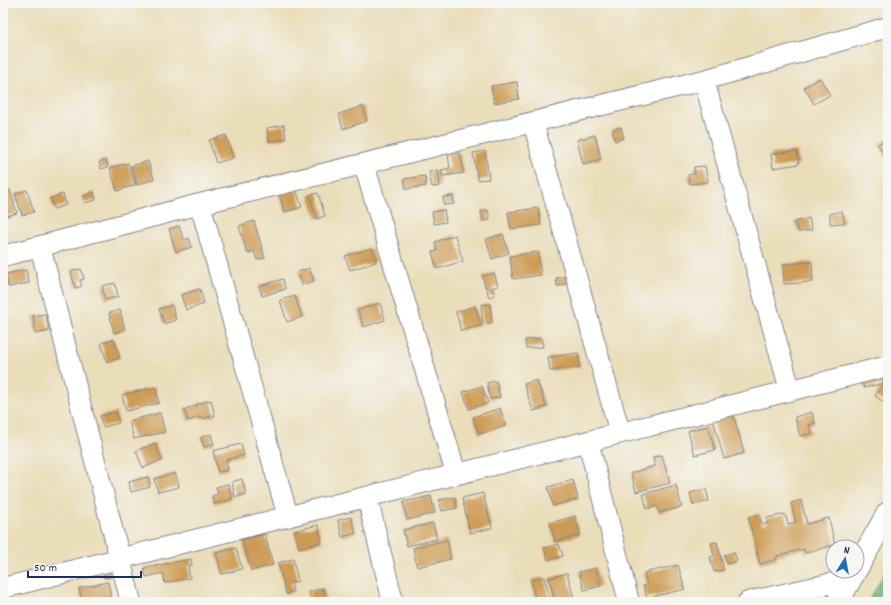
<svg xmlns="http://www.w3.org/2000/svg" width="891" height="605" font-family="Dekko,sans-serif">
<rect width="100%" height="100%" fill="#f6f6f2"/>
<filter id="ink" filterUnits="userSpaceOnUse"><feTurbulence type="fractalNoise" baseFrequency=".025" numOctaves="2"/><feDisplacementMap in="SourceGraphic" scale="8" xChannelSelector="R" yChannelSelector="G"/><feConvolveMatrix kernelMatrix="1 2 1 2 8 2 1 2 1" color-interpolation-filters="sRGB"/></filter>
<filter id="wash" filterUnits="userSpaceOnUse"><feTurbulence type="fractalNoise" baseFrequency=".012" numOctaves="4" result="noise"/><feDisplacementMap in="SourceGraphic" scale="16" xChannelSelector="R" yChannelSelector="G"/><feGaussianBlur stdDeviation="0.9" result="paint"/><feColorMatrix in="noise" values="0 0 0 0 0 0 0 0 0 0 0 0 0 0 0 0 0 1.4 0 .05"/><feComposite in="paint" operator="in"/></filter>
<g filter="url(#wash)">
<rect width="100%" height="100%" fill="#eaddba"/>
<!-- forest -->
<path fill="#6cb277" stroke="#44706a" d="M888 567V602H868Z"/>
<g id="blocks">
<!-- building -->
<path fill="#cd9b54" d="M820 78 830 95 814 104 804 87Z
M517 82 519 99 494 103 491 86Z
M363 106 367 121 343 129 339 114Z
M284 125 286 139 269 141 267 128Z
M621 127 624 138 615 141 612 130Z
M226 135 233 158 216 163 209 140Z
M595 135 601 159 583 164 577 140Z
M888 138V162L878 144Z
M485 151 489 179 478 180 473 153Z
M797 151 799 164 773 168 771 154Z
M460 153 464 173 442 176 441 170 450 168 448 155Z
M106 160 108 167 101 169 99 162Z
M148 161 154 179 137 185 131 166Z
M128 163 135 185 117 191 110 168Z
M705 166 708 182 690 184 688 175 695 174 694 167Z
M438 170 440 186 432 187 429 172Z
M425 176 426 186 406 189 404 179Z
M296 189 302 207 285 212 279 195Z
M10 190 17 213 3 217V193Z
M27 190 34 212 22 215 15 194Z
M94 192 96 200 85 203 83 196Z
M318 193 325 216 317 219 309 195Z
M63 194 66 205 54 209 50 198Z
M453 196 454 204 444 205 443 197Z
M538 208 541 225 511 229 508 212Z
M444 210 446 222 434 224 432 212Z
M488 210 490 220 483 221 481 211Z
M842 211 845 223 830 224V214Z
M809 218 812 230 799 232 794 222Z
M254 221 265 258 257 260 254 251 247 253 239 226Z
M179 226 184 240 189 238 192 247 176 252 169 229Z
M503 234 509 253 492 259 486 239Z
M455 235 463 261 437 269 432 252 437 251 435 242Z
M372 248 376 262 350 270 345 256Z
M538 252 541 275 513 279 510 256Z
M812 262 813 282 784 284 783 264Z
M309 268 314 281 302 285 298 272Z
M81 269 84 279 80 280 82 286 75 288 71 271Z
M26 270 29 283 8 287 6 274Z
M494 273 498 286 492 288 495 295 489 297 482 276Z
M568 276 570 283 557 286 556 278Z
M283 279 285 289 262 296 259 286Z
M115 283 118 297 105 300 102 286Z
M200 289 204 304 186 310 181 295Z
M295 296 302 317 287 322 280 300Z
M380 303 385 320 363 327 358 310Z
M490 304 492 322 483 324 481 305Z
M172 305 176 320 164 324 159 309Z
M475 306 481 325 461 331 456 312Z
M120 310 125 330 114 333 109 313Z
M46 314 49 331 36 334 33 316Z
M541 338 543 347 526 348 525 340Z
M114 339 120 358 107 362 101 343Z
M578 353 580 367 550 371 548 357Z
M881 374 884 383 864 388 861 379Z
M888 377V405L875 396Z
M537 380 546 407 533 411 524 384Z
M496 381 500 397 490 399 487 383Z
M482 386 488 403 469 409 463 392Z
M155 387 159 403 126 411 122 395Z
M211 400 215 416 201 419 200 417 188 421 184 409 197 406V404Z
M500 408 506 426 479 434 473 417Z
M116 412 119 423 103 427 100 416Z
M812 412 815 423 809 425 812 433 800 436 795 417Z
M160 413 165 432 134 439 129 421Z
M733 413 744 453 724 459 713 419Z
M708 426 715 450 695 455 688 431Z
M211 434 214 444 204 447 201 437Z
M155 443 162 460 143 468 136 451Z
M241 444 244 455 226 460 228 470 218 472 213 451Z
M662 455 670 483 636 492 631 473 655 466 653 457Z
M175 473 179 487 158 492 154 479Z
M148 477 150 487 131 492 129 482Z
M242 479 246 494 235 497 232 482Z
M573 480 578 499 553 506 548 487Z
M228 484 232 499 214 504 212 496 218 494 216 487Z
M676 485 682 507 659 513 657 506 647 509 643 494Z
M706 489 709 501 693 505 690 493Z
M483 493 492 528 470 533 462 498Z
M431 496 435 513 407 520 403 502Z
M455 497 457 508 442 511 439 500Z
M801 500 807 524 829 518 835 545 805 553 804 549 777 556V559L760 564 748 517 759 514 762 525 768 523 767 518 785 514 788 524 796 522 791 503Z
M575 516 580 535 555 542 550 523Z
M351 517 356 533 342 537 338 520Z
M433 523 437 539 407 546 403 530Z
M318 525 322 542 299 548 294 531Z
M265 534 273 565 251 571 242 540Z
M447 540 451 559 417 567 413 548Z
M717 542 724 570 714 572 710 557 714 556 711 543Z
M559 544 563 556 548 560 544 548Z
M236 548 242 569 222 574 216 553Z
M734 552 737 561 727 564 724 555Z
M191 559 192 565 188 566 190 578 165 583 163 573 146 577 144 568Z
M293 559 298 581 291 583 293 592 286 594 278 563Z
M678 565 685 589 647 598 643 586 647 585 644 573Z
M114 567 116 576 104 578 103 569Z
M596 568 601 586 584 590 579 572Z
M567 573 575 602H555L549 578Z
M544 577 551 602H536L531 580Z
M108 582 111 596 82 602 79 588Z
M323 588 326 597 311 601 309 592Z"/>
</g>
</g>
<g filter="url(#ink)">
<use href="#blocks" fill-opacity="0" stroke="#82868c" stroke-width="1"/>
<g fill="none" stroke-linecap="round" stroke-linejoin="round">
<defs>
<path id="minor" d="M704 80 790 390
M533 122 620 433
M364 164 456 474
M200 204 288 517
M40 246 131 602
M3 256 200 204 704 80 888 27
M588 441 629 602
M367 497 393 602
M3 588 888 366
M748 602 851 579"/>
<path id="major" d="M857 568 888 513
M838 602 855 571"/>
</defs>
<!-- minor casing -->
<use href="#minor" stroke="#82868c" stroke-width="22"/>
<!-- major casing -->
<use href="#major" stroke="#82868c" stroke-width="24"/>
<!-- minor -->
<use href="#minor" stroke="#fff" stroke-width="20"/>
<!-- major -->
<use href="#major" stroke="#fff" stroke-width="22"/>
</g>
</g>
<!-- margin -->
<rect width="891" height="605" fill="none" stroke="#f6f6f2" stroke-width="16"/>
<!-- north arrow -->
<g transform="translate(845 559) rotate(11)"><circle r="19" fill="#f6f6f2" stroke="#9ea6b7"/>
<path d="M0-3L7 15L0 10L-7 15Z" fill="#1f6fb2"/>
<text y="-6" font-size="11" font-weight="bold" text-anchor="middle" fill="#1b2f5e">N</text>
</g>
<!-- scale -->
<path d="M28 571v6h113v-6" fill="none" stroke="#1b2f5e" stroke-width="2"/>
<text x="34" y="571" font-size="12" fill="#1b2f5e" stroke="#f6f6f2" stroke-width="3" paint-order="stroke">50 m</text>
</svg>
